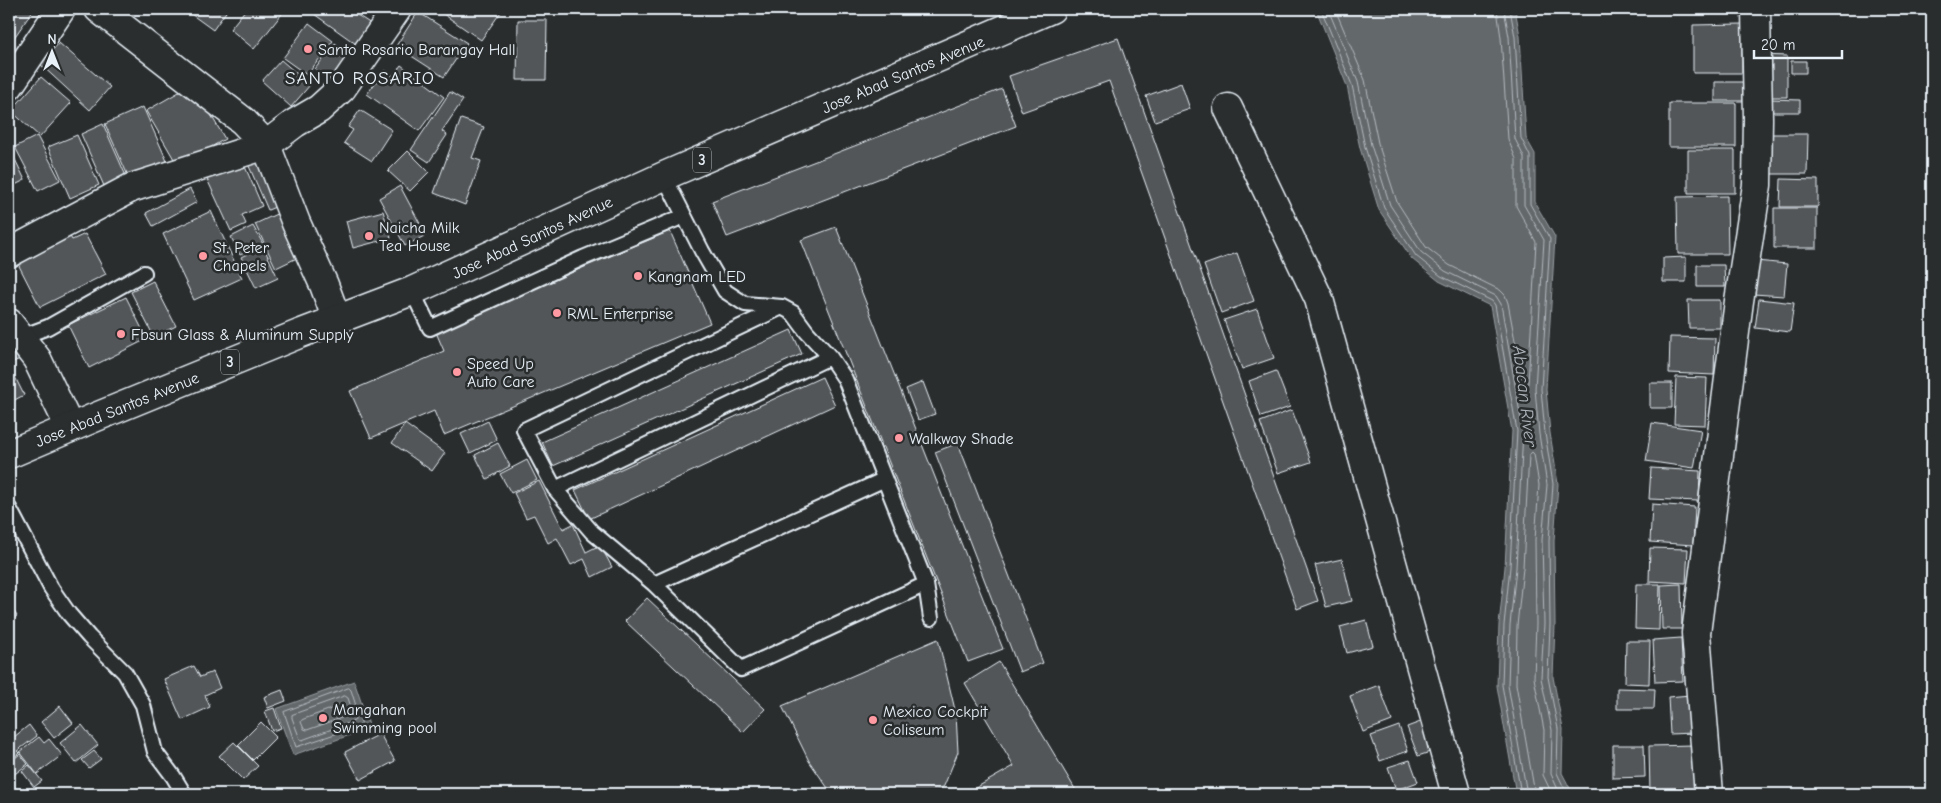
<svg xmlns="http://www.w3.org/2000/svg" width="1941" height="803" font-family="'Comic Neue',sans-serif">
<rect width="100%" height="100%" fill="#2a2d2e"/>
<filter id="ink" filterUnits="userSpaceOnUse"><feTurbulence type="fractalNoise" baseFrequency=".02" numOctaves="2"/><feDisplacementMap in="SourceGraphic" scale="10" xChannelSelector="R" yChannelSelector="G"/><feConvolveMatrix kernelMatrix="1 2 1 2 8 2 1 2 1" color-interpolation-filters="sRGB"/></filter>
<g filter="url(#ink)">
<!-- water -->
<path fill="#63686b" stroke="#989fa3" d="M1316 9H1515L1520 36 1526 138 1535 154V203L1555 237 1546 389 1550 433 1558 484 1554 541 1555 625 1553 677 1563 729 1562 773 1573 794H1516L1497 686 1499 625 1505 567 1512 431 1490 306 1439 281 1412 259 1379 210 1360 148 1347 86Z
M354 681 370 728 293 755 276 709Z"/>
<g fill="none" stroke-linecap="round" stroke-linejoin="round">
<!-- shore -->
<path stroke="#b3bac0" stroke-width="1" d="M1321 9 1352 85 1365 147 1384 208 1416 256 1441 276 1492 301 1495 305 1517 431 1510 567 1504 625 1502 685 1521 794
M1328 9 1358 82 1371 145 1390 205 1421 252 1445 271 1496 296 1501 304 1523 431 1516 568 1510 625 1508 685 1527 794
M1335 9 1365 80 1378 143 1397 202 1426 247 1449 265 1500 290 1505 295 1508 303 1523 384 1525 386 1528 384 1536 242 1516 206V159L1508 139 1501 38 1497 9
M1504 9 1509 37 1515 139 1524 157V205L1544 240 1535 389 1539 434 1547 485 1542 540 1544 624 1541 678 1552 730 1551 774 1560 794
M1510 9 1515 37 1521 138 1530 156V204L1550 239 1541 389 1545 433 1553 484 1549 541 1550 624 1548 677 1558 729 1557 773 1567 794
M349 688 351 690 362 725 296 747 284 712Z
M345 696 348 698 355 719 354 721 302 740 300 739 292 718V715Z
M340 706 343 708 345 714 344 717 307 730 304 729 301 722 302 720Z
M1535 794 1516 684 1517 626 1523 568 1529 455 1532 452 1534 454 1539 485 1535 540 1536 624 1534 678 1544 730 1543 775 1552 794"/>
</g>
<!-- building -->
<path fill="#535759" stroke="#e8f1f8" d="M9 9H34L9 45Z
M184 9H228L213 30Z
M246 9H283L285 10 254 49 230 29Z
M318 9H348L371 24 356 44 314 14Z
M363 9H374L371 14Z
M436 9H503L481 40Z
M418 12 467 43 444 77 396 46Z
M518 20H547L546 80H517Z
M309 23 333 41 307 75 283 58Z
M1742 24V73H1693V25Z
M1118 38 1318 601 1297 609 1109 81 1022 112 1009 76Z
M59 43 110 87 90 110 40 64Z
M335 43 352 56 332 82 315 69Z
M1762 55 1787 56V97H1762Z
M281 60 310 85 291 107 262 81Z
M1791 61H1806V73H1791Z
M401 65 444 97 419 131 367 94 385 70 393 76Z
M41 77 71 103 40 137 11 111Z
M1715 82H1743V101H1715Z
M1181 83 1190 109 1155 121 1146 96Z
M193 84 225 139 178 166 146 111Z
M1002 89 1016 126 727 237 712 201Z
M450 92 463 100 442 131 447 135 429 162 411 150Z
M1770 99 1800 100V112H1770Z
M1669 103H1736V147H1669Z
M143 107 167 161 129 178 105 124Z
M360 110 392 130 372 161 344 143 353 130 348 127Z
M461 119 484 127 472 158 481 161 465 205 434 193Z
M103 124 126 176 104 186 81 134Z
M1764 134H1808L1807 174H1763Z
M77 135 99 185 70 198 48 147Z
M37 136 60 180 38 191 15 147Z
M9 147 25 180 9 188Z
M262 149 285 203 268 210 245 157Z
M1688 150H1735V193H1688Z
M408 151 429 172 410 191 388 171Z
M243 162 262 206 242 215 246 224 231 231 206 177Z
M1781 179 1818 180V207H1780Z
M400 186 426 235 405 246 379 198Z
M190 189 197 202 153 226 146 213Z
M1727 196 1728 254H1678L1677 197Z
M1774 208H1817V248H1774Z
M211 211 242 278 194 300 163 234Z
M283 211 303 255 276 268 255 224Z
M383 211 391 238 353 248 346 221Z
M253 226 263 244 240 255 231 237Z
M836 227 1003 649 968 662 801 240Z
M67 231 72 240 85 234 106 274 40 307 15 258Z
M670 231 710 323 444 435 434 411 371 438 350 391 444 351 435 330Z
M263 246 278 278 256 288 241 257Z
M1237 253 1254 301 1221 313 1204 265Z
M1686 257V282H1663V258Z
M1756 261 1787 264 1784 296 1753 294Z
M1697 265H1724L1725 287H1697Z
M153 281 176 326 154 337 131 292Z
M126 297 147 339 89 368 68 325Z
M1759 299 1794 303 1790 332 1755 328Z
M1688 300H1720V328H1689Z
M1257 309 1274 358 1242 369 1224 320Z
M791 330 802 354 553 466 542 442Z
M1670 337 1715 338 1714 375 1669 373Z
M9 338 25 357 13 362 9 353Z
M9 365 24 395 9 403Z
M1276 371 1290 407 1261 417 1249 381Z
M822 377 835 405 589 519 575 490Z
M1676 377 1707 378 1705 425 1674 424Z
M923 382 935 414 918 420 906 389Z
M1650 383H1672V408H1650Z
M1292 410 1311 462 1278 473 1260 422Z
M488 421 497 440 470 453 461 434Z
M1652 423 1701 430 1694 468 1646 461Z
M405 424 445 453 432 471 392 443Z
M498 443 510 466 487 479 475 455Z
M958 443 1043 663 1020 672 935 452Z
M527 460 537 480 511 493 500 474Z
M1651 468 1700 471 1699 501 1649 499Z
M539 481 563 529 573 524 586 552 600 545 612 567 592 577 584 559 571 565 557 538 548 543 534 515 526 518 514 493Z
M1652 504 1695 507 1693 545 1650 542Z
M1650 548 1688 549 1686 583 1649 581Z
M1342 559 1352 601 1326 607 1315 565Z
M1636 584H1660L1659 630 1635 629Z
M1681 584 1682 629H1662L1661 585Z
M647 598 765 709 743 732 625 621Z
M9 604 17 616 9 622Z
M1366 620 1373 646 1347 653 1340 627Z
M1681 638 1683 681 1655 682 1653 640Z
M938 639 956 714 958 752 944 786 934 794H832L809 761 782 706Z
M1626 641H1650L1649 684 1625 683Z
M999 662 1053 752 1078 794H965L1014 766 965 683Z
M194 666 200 677 213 672 220 688 205 695 210 707 182 720 164 679Z
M1379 685 1392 721 1363 732 1350 696Z
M1617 688 1655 689 1654 709H1617Z
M282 690 286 701 268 708 264 697Z
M1690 695 1693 733 1670 734 1668 697Z
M60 706 73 723 54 738 41 722Z
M274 708 281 728 272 731 265 711Z
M1423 721 1433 751 1418 756 1407 727Z
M261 722 276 737 253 760 238 745Z
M29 725 37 736 17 751 19 753 9 762V741Z
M82 725 98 745 76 763 60 743Z
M1399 726 1408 751 1380 761 1371 736Z
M380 734 395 761 360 780 345 752Z
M39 737 44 743 49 739 62 755 37 774 20 752Z
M234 742 258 766 243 780 219 756Z
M1613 745H1644L1645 777 1613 778Z
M1694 745 1696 794H1650L1649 746Z
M94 751 101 759 89 768 82 760Z
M20 754 28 764 12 776 9 771V763Z
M1410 760 1418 782 1396 790 1388 767Z
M29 765 42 781 34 787 22 771Z
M9 782 18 794H9Z"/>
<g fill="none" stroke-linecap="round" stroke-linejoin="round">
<defs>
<path id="service" d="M664 176 702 251 725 291 745 304 782 307 793 313 807 332 830 357 845 379 926 584 931 618
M412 291 430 328 583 258 684 216
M782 307 524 430 555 489 592 532 654 584 741 669 926 584
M21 337 48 327 144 273
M555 489 830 357
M9 508 51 588 69 614 89 637 125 673 143 705 155 752 173 776 184 794
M654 584 883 480"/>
<path id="minor" d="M99 9 243 121 266 145 296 223 324 285 337 320
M9 86 61 9
M1228 108 1319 299 1456 794
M9 253 131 188 266 145 295 123 319 109 342 88 397 9
M9 323 37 359 70 428
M1709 794 1696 633 1739 301 1757 185 1758 119 1756 9"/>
<path id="trunk" d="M9 454 96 417 299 334 412 291 664 176 1051 9"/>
</defs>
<!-- service casing -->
<use href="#service" stroke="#e8f1f8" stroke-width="18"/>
<!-- minor casing -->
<use href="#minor" stroke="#e8f1f8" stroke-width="31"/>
<!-- trunk casing -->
<use href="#trunk" stroke="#e8f1f8" stroke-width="31"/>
<!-- service -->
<use href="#service" stroke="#2a2d2e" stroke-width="14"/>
<!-- minor -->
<use href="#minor" stroke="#2a2d2e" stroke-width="28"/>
<!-- trunk -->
<use href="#trunk" stroke="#2a2d2e" stroke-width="28"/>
</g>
</g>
<!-- markers -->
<g fill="#ff9aa2" stroke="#2a2d2e" stroke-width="2">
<circle cx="308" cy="49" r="5"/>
<circle cx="369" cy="236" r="5"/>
<circle cx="203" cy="256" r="5"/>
<circle cx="638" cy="276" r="5"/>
<circle cx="557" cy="313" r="5"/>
<circle cx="121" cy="334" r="5"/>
<circle cx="457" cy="372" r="5"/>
<circle cx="899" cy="438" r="5"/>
<circle cx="323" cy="718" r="5"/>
<circle cx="873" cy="720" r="5"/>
</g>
<g text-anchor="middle" stroke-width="5" stroke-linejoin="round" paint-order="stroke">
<!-- shield labels -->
<g fill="#2a2d2e" stroke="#afb6bb" stroke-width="1">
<rect x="693" y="147.5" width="18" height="25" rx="4"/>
<rect x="221" y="349.5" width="18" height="25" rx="4"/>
</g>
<g font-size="15" font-weight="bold" fill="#e8f1f8">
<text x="702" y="165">3</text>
<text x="230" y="367">3</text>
</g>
<!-- poi labels -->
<g font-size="16" fill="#e8f1f8" stroke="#2a2d2e" text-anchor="start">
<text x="318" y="55">Santo Rosario Barangay Hall</text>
<text x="379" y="233">Naicha Milk<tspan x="379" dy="18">Tea House</tspan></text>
<text x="213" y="253">St. Peter<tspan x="213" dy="18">Chapels</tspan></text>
<text x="648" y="282">Kangnam LED</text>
<text x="567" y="319">RML Enterprise</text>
<text x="131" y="340">Fbsun Glass &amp; Aluminum Supply</text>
<text x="467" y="369">Speed Up<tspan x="467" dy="18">Auto Care</tspan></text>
<text x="909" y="444">Walkway Shade</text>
<text x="333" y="715">Mangahan<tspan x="333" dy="18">Swimming pool</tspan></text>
<text x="883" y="717">Mexico Cockpit<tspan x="883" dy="18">Coliseum</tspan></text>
</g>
<!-- street labels -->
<g font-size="16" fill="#e8f1f8" stroke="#2a2d2e">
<text transform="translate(903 74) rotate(-23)" y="6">Jose Abad Santos Avenue</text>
<text transform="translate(532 237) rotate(-25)" y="6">Jose Abad Santos Avenue</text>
<text transform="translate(117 409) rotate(-22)" y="6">Jose Abad Santos Avenue</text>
</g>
<!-- water labels -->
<g font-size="18" font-style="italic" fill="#acb3b9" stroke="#2a2d2e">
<text transform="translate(1525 396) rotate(83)" y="6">Abacan River</text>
</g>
<!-- quarter labels -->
<g font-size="19" letter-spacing="1" fill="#e8f1f8" stroke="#2a2d2e">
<text x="360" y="84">SANTO ROSARIO</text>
</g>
</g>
<!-- margin -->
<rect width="1941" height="803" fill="none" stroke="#2a2d2e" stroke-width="30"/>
<rect x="15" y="15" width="1911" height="773" fill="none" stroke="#e8f1f8" stroke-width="2" filter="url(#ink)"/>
<!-- north arrow -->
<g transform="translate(52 52)" stroke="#2a2d2e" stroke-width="4" paint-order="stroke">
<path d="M0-4L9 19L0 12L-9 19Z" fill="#e8f1f8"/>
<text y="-8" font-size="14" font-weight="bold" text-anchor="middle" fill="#e8f1f8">N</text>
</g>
<!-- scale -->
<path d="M1754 50v8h88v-8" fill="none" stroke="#e8f1f8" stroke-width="2.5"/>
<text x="1761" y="50" font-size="15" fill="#e8f1f8" stroke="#2a2d2e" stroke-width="4" paint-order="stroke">20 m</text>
</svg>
